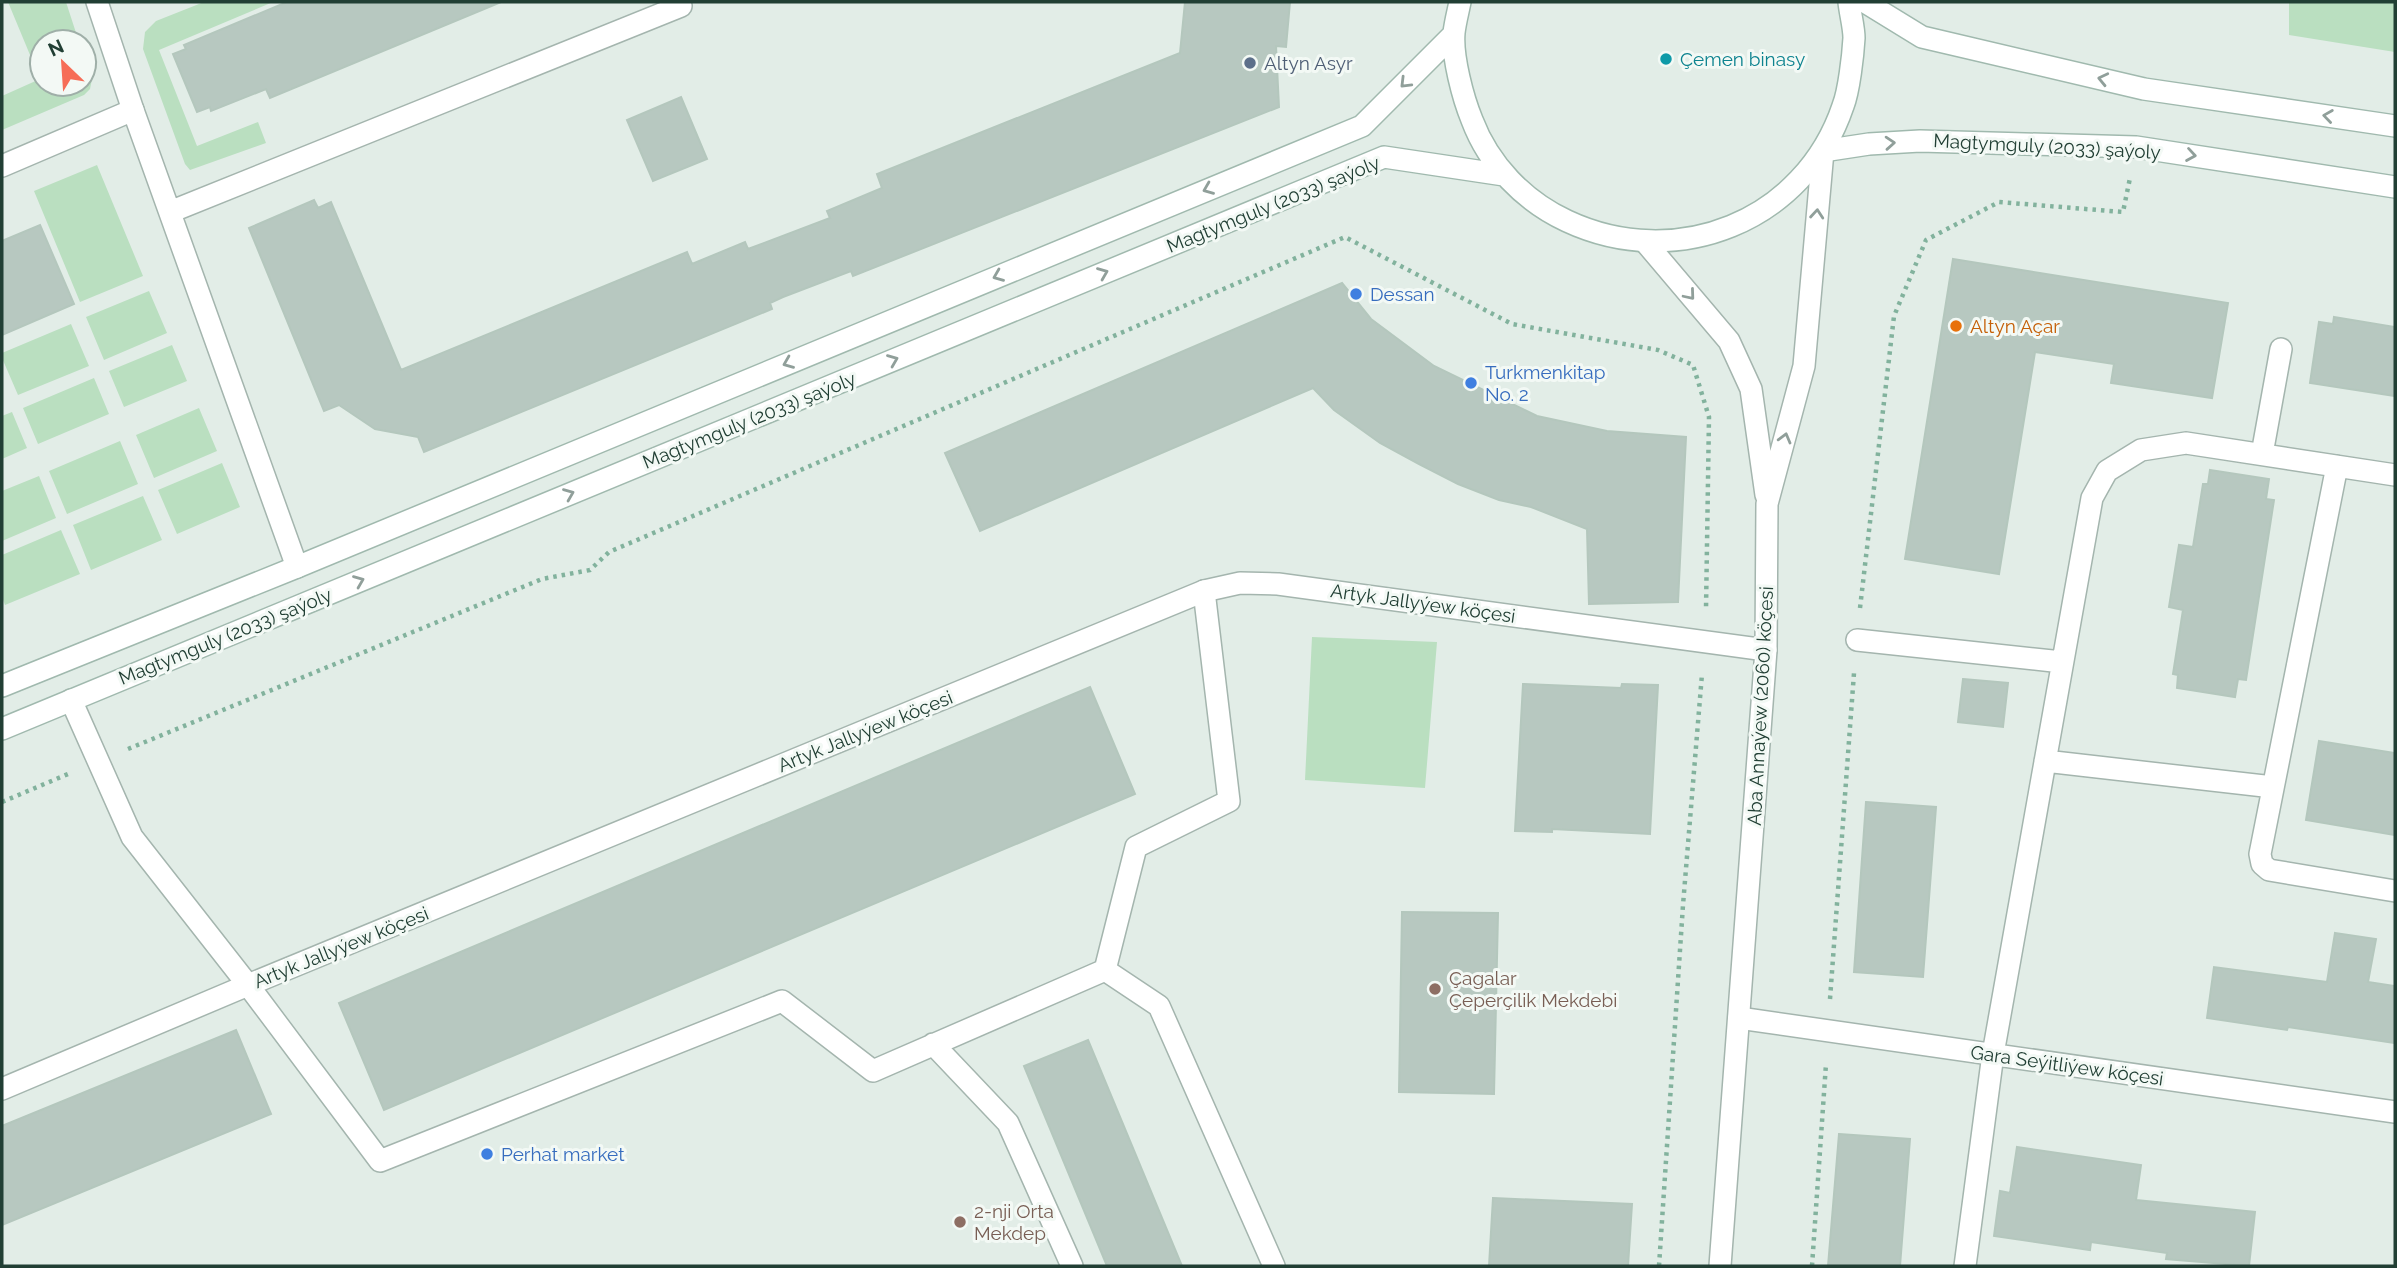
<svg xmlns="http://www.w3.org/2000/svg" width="2397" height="1268" font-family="Raleway,sans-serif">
<rect width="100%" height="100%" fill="#e2ede7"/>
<!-- green -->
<path fill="#badfc0" d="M8 2H66L79 42H42V84H84V57L92 79 90 89 84 95 2 130V96L40 79Z
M204 2H273L159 50 197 146 258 122 266 143 190 170 185 164 143 49 145 32 156 21Z
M2289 2H2395V52L2289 35Z
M97 165 143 276 80 302 34 191Z
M149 291 167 333 104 360 86 317Z
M71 324 89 366 18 395 2 358V353Z
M172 345 187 381 124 407 109 371Z
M94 378 109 414 38 444 23 408Z
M199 408 217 451 154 478 136 435Z
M12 412 27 448 2 459V416Z
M120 441 138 484 67 514 49 471Z
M222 463 240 507 177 534 158 490Z
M39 476 56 518 2 541V491Z
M143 496 162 540 91 570 73 525Z
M61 530 80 574 5 605 2 597V555Z
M1312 637 1437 642 1425 788 1305 780Z"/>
<!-- building -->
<path fill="#b7c8c0" stroke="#b4c7bd" stroke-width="2" d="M287 2H501L270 98 266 89 211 111 210 107 197 112 173 54 186 49 184 45Z
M1185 2H1290L1286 47 1276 46 1279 107 853 276 851 271 783 297 770 303 772 309 424 452 418 437 375 429 339 405 324 411 249 228 314 200 318 208 331 202 401 370 687 252 692 264 745 242 748 249 830 218 827 211 882 188 877 174 1180 53Z
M681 97 707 159 653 181 627 120Z
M40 225 74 304 2 335V241Z
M1953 259 2228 303 2212 398 2111 383 2114 364 2035 352 1999 574 1905 559Z
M1342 283 1371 319 1434 366 1537 416 1607 431 1686 437 1678 602 1589 604 1587 529 1531 507 1499 500 1458 484 1419 464 1380 443 1334 410 1313 388 980 531 945 453Z
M2334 317 2395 327V396L2310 383 2319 322 2333 324Z
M2210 470 2269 479 2266 499 2274 500 2246 680 2238 679 2235 697 2177 688 2178 675 2173 674 2183 610 2169 607 2179 545 2193 547 2203 484H2208Z
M1963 679 2008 683 2003 727 1958 722Z
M1523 684 1621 688 1622 684 1658 685 1650 834 1552 829V832L1515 831Z
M1090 687 1135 794 384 1110 339 1003Z
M2319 741 2395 753V835L2306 820Z
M1866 802 1936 807 1923 977 1854 972Z
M1402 912 1498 913 1494 1094 1399 1092Z
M2335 933 2376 939 2368 982 2395 986V1043L2288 1027 2287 1030 2207 1018 2214 967 2327 982Z
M236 1030 271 1114 2 1225V1126Z
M1088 1040 1182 1266H1107L1024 1066Z
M1839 1134 1910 1139 1900 1266H1828Z
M2017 1147 2141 1165 2136 1200 2255 1212 2249 1266 2166 1259 2167 1253 2091 1242 2090 1250 1994 1236 2000 1191 2010 1193Z
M1493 1198 1632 1204 1628 1266H1489Z"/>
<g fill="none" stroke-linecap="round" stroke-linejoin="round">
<defs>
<path id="service" d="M2 166 133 110
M71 700 132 837 248 985 380 1161 782 1001 873 1071 1105 970 1136 847 1229 801 1204 591
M1105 970 1159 1006 1274 1266
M933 1044 1008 1123 1072 1266"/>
<path id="minor" d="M97 2 133 110 297 567
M170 212 681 6 680 2
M2262 454 2281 349
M2337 466 2260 854 2262 864 2269 870 2395 891
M1857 640 2062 662
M2045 761 2273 787
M1739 1018 2395 1112
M2 1089 248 985 1204 591 1240 583 1278 584 1766 650
M1965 1266 1993 1054 2092 498 2107 471 2141 450 2186 443 2395 475"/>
<path id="tertiary" d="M1646 243 1729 341 1751 389 1766 495
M1720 1266 1766 650 1767 504 1804 366 1823 151"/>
<path id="secondary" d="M1460 2C1458 12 1455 23 1454 33 1452 57 1463 98 1472 120 1489 165 1524 201 1567 221 1676 272 1804 222 1843 106 1849 91 1853 55 1854 38 1854 27 1850 13 1849 2
M1865 2 1922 37 2144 89 2395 126
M1823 151 1869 144 1920 141 2136 147 2395 187
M2 686 297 567 1362 126 1454 34
M2 729 1384 157 1504 175"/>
</defs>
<!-- service casing -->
<use href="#service" stroke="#a4b5ae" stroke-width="24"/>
<!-- minor casing -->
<use href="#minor" stroke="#a4b5ae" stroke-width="24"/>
<!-- tertiary casing -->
<use href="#tertiary" stroke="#a4b5ae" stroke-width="24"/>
<!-- secondary casing -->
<use href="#secondary" stroke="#a0b9ae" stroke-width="24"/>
<!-- path -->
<path stroke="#82b29d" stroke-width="4.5" stroke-dasharray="3.5 5" stroke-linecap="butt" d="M1860 608 1894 316 1926 240 1999 202 2123 212 2130 178
M128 749 542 579 590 570 609 552 1345 237 1512 324 1658 350 1693 365 1709 417 1706 609
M2 802 68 774
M1830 999 1854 673
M1659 1266 1683 905 1702 674
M1812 1266 1826 1064"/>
<!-- service -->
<use href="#service" stroke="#fff" stroke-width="21"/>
<!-- minor -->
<use href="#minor" stroke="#fff" stroke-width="21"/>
<!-- tertiary -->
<use href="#tertiary" stroke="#fff" stroke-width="21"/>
<!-- secondary -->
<use href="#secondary" stroke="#fff" stroke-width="21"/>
</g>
<!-- one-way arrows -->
<defs><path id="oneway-chevron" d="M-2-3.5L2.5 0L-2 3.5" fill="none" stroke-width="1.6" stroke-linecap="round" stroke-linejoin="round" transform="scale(1.75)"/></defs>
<g stroke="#909f9a">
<use href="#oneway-chevron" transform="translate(2103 79) rotate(-167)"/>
<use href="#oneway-chevron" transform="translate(1405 83) rotate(135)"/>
<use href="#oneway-chevron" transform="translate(2328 116) rotate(-172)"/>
<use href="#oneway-chevron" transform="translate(1890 143) rotate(-4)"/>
<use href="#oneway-chevron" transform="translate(2191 155) rotate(9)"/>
<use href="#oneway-chevron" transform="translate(1208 189) rotate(158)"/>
<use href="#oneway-chevron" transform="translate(1817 214) rotate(-85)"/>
<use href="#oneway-chevron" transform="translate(1103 273) rotate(-22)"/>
<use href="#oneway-chevron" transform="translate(998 276) rotate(158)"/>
<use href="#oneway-chevron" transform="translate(1690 295) rotate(50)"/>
<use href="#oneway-chevron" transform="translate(893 360) rotate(-22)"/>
<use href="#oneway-chevron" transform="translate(788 363) rotate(158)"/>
<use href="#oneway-chevron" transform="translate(1785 438) rotate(-75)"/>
<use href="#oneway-chevron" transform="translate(569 494) rotate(-22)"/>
<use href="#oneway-chevron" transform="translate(359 581) rotate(-22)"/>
</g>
<!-- markers -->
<circle fill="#0f9aa8" stroke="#f3f9f5" stroke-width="2.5" cx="1666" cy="59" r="7"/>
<circle fill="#5c6f8a" stroke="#f3f9f5" stroke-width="2.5" cx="1250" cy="63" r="7"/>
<g fill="#3f7fe0" stroke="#f3f9f5" stroke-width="2.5">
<circle cx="1356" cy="294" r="7"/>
<circle cx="1471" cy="383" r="7"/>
<circle cx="487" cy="1154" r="7"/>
</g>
<circle fill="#e8710a" stroke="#f3f9f5" stroke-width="2.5" cx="1956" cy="326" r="7"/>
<g fill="#8d6e63" stroke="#f3f9f5" stroke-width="2.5">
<circle cx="1435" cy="989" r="7"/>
<circle cx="960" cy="1222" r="7"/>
</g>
<g text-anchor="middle" stroke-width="6" stroke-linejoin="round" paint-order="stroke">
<!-- culture labels -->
<g font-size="19" fill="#0d838f" stroke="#f3f9f5" text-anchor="start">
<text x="1680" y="66">Çemen binasy</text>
</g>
<!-- service labels -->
<g font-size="19" fill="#4e5e75" stroke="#f3f9f5" text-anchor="start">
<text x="1264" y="70">Altyn Asyr</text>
</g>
<!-- street labels -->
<g font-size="19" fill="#213f34" stroke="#f3f9f5">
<text transform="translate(2047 146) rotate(3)" y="7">Magtymguly (2033) şaýoly</text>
<text transform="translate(1273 204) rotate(-22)" y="7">Magtymguly (2033) şaýoly</text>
<text transform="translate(749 420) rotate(-22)" y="7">Magtymguly (2033) şaýoly</text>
<text transform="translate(1423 603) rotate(8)" y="7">Artyk Jallyýew köçesi</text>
<text transform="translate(225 636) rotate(-22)" y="7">Magtymguly (2033) şaýoly</text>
<text transform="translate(1760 706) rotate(-87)" y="7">Aba Annaýew (2060) köçesi</text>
<text transform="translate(865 731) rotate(-22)" y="7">Artyk Jallyýew köçesi</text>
<text transform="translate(341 947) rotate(-22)" y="7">Artyk Jallyýew köçesi</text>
<text transform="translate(2067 1065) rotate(8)" y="7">Gara Seýitliýew köçesi</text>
</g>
<!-- shop labels -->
<g font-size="19" fill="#366cbe" stroke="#f3f9f5" text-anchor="start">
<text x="1370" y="301">Dessan</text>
<text x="1485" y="379">Turkmenkitap<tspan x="1485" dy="22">No. 2</tspan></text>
<text x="501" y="1161">Perhat market</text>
</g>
<!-- food labels -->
<g font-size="19" fill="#c56008" stroke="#f3f9f5" text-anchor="start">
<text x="1970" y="333">Altyn Açar</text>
</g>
<!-- education labels -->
<g font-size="19" fill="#785e54" stroke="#f3f9f5" text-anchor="start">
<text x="1449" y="985">Çagalar<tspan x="1449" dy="22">Çeperçilik Mekdebi</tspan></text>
<text x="974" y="1218">2-nji Orta<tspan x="974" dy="22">Mekdep</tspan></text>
</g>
</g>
<!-- border -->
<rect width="2397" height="1268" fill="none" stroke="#213f34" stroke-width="7"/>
<!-- north arrow -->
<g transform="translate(63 63) rotate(335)"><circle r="33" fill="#f3f9f5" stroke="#9fafa8" stroke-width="2"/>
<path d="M0-5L12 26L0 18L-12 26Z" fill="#f66d57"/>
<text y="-10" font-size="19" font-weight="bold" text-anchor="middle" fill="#213f34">N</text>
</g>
</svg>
